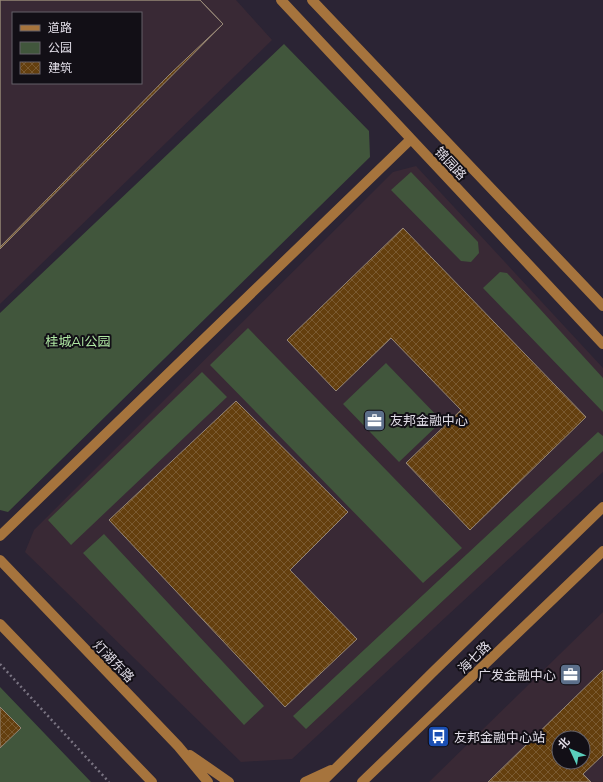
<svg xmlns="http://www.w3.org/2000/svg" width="603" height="782" font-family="Montserrat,'Noto Sans SC',sans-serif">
<defs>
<pattern id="building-cross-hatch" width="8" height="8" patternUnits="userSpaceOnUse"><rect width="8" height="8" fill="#643f0e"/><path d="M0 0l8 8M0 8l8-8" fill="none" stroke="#7a5a31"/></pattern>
</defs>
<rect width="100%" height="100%" fill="#2b2434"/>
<!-- commercial -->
<path fill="#392935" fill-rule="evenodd" d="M0 0H236L272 40 0 304ZM13 13H141V83H13Z
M416 166 603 368V472L292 759 241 762 25 552 34 530 393 172Z
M603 612V782H429ZM559 738H583V762H559Z"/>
<!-- park -->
<path fill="#41563c" d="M284 44 369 131 370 157 8 512 0 510V313Z
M411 172 478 242 479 253 471 262 461 261 391 190Z
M500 272 507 273 603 378V412L483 288Z
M248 328 462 548 423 583 210 365Z
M386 363 442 421 399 462 343 404Z
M202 372 227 397 71 545 48 520Z
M598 432 603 436V451L306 729 293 716Z
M104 534 264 706 244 725 83 553Z
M0 687 91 782H0Z"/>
<!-- building -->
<path fill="url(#building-cross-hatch)" stroke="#968777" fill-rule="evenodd" d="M0 0H200L223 24 170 74 0 247ZM13 13H141V83H13Z
M0 0H200L223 24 0 249ZM13 13H141V83H13Z
M403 228 586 417 470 530 406 463 461 410 391 338 336 391 287 340Z
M236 401 348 512 290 570 357 639 285 707 109 520Z
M603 670V755L583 774 591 782H488ZM559 738H583V762H559Z
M0 707 21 728 0 748Z"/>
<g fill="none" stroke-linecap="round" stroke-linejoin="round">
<!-- path -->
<path stroke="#7a7482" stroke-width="2.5" stroke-dasharray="2 3" stroke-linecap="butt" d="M0 664 109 782"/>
<!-- secondary -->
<path stroke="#a6743d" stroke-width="10" d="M281 0 603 344
M312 0 603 306
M0 536 411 139
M0 560 178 746 208 782
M0 624 152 782
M190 755 229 782
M305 782 331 770
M322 782 435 670 603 507
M362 782 603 551"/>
</g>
<!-- icons -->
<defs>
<symbol id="office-square" viewBox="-11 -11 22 22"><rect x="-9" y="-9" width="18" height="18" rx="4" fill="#5c6f8a" stroke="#120f16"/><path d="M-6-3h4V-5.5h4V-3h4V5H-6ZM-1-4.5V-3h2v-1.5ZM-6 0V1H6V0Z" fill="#fff"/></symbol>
<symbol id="bus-square" viewBox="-11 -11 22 22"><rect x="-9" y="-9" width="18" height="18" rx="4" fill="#1a4fb4" stroke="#120f16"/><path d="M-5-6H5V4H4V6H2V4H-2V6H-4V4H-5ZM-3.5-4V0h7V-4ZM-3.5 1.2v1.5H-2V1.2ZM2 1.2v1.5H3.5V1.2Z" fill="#fff"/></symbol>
</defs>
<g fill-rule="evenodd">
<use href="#office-square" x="362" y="408" width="25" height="25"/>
<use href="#office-square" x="558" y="662" width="25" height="25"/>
<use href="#bus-square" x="426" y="724" width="25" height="25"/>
</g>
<g text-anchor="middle" stroke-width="4" stroke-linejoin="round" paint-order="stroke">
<!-- street labels -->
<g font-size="13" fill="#e0dce6" stroke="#120f16">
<text transform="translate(451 163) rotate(47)" y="5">锦园路</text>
<text transform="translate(474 657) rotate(-44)" y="5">海七路</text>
<text transform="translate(114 661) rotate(46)" y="5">灯湖东路</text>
</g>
<!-- park labels -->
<g font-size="13" fill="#b0e9a4" stroke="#120f16">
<text x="78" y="346">桂城AI公园</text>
</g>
<!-- poi labels -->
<g font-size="13" fill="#e0dce6" stroke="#120f16" text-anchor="start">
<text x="390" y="425">友邦金融中心</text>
<text x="556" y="680" text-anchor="end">广发金融中心</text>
<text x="454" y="742">友邦金融中心站</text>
</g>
</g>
<!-- legend -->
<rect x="12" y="12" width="130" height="72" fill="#120f16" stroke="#646169"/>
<rect x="20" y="25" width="20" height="6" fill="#a6743d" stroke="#646169"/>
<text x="48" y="32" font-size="12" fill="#e0dce6">道路</text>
<rect x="20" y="42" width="20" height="12" fill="#41563c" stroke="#646169"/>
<text x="48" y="52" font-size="12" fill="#e0dce6">公园</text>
<rect x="20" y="62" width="20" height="12" fill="url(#building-cross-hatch)" stroke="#646169"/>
<text x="48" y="72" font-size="12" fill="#e0dce6">建筑</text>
<!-- north arrow -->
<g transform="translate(571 750) rotate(314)"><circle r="19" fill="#120f16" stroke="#646169"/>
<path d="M0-3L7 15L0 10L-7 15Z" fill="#5acebc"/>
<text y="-6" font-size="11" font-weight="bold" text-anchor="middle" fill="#e0dce6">北</text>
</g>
</svg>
